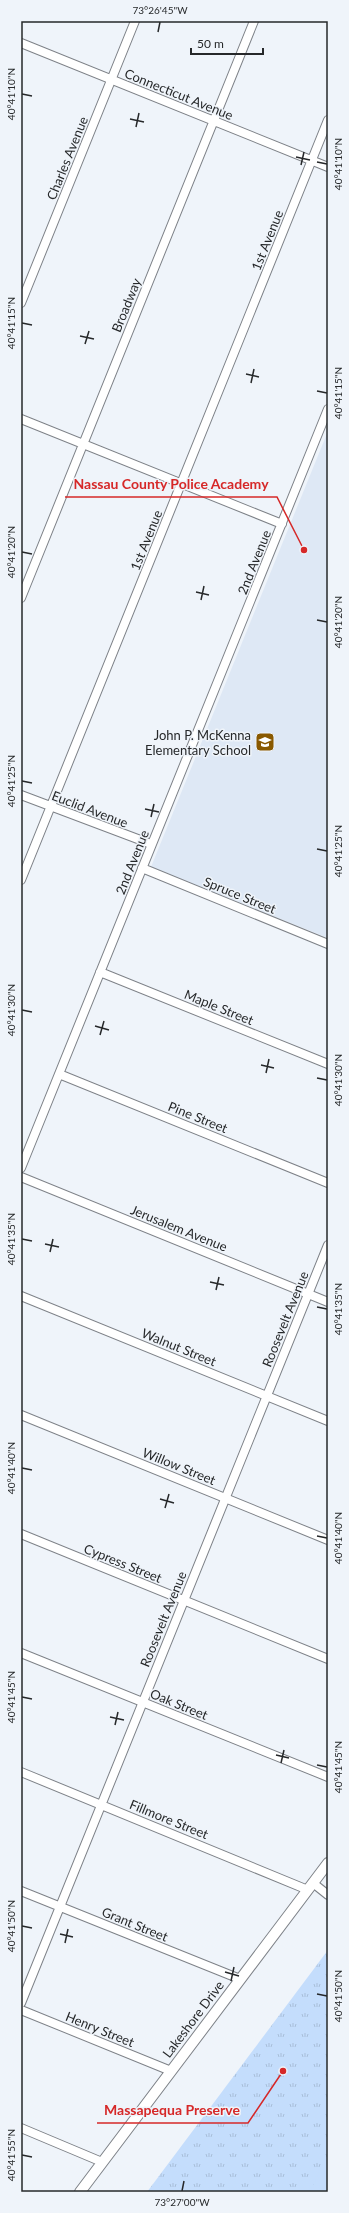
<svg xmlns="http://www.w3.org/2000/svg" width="349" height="2213" font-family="Lato,sans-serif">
<defs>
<pattern id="park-tufts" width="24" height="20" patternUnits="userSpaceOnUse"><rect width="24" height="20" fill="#c4ddfc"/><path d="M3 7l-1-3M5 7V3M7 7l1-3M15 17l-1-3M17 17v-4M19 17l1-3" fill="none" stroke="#a8bed8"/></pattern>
</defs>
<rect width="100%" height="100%" fill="#eff4fa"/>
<!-- built -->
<path fill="#dee8f5" d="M328 431V938L151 867Z"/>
<!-- park -->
<path fill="url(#park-tufts)" d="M328 1950V2192H147Z"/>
<!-- pitch -->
<path fill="#c4ddfc" d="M324 2162 328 2164V2192H310Z"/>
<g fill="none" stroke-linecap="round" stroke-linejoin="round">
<defs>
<path id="minor" d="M21 43 328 167
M21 303 135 21
M21 419 282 524
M21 598 254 21
M21 795 151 844
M142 868 328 944
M21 880 328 120
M100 972 328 1064
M59 1074 328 1183
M21 1168 328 409
M21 1177 328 1302
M21 1296 328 1421
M21 1415 328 1540
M21 1534 328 1659
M21 1653 328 1777
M21 1772 308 1890
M313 1883 328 1895
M21 1891 240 1979
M21 2003 328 1245
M21 2010 171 2071
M21 2128 102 2162"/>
<path id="tertiary" d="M80 2192 328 1863"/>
</defs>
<!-- minor casing -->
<use href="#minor" stroke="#7e8288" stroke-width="10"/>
<!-- tertiary casing -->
<use href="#tertiary" stroke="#7e8288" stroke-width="12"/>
<!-- minor -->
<use href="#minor" stroke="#fff" stroke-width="8"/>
<!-- tertiary -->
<use href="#tertiary" stroke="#fff" stroke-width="10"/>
</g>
<!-- ticks -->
<path fill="none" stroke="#26282a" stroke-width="1.5" d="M158 32 160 22M22 94 32 96M130 119 144 122M136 127 139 113M296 157 310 160M317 162 327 164M301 165 304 152M22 323 32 325M80 336 94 339M85 344 89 331M246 374 259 377M251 383 254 369M317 391 327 393M22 552 32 554M196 592 209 595M201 600 204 586M317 620 327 622M22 781 32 783M145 809 159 812M151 817 154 804M317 849 327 851M22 1010 32 1012M95 1026 109 1030M100 1035 104 1021M261 1065 274 1068M266 1073 269 1059M317 1078 327 1080M22 1239 32 1241M45 1244 59 1247M50 1252 53 1239M210 1282 224 1285M216 1290 219 1277M317 1307 327 1309M22 1468 32 1470M160 1499 174 1503M165 1508 169 1494M317 1536 327 1538M22 1697 32 1699M110 1717 124 1720M115 1725 118 1712M276 1755 289 1758M281 1763 284 1750M317 1765 327 1767M22 1926 32 1928M60 1934 73 1937M65 1943 68 1929M225 1972 239 1976M231 1981 234 1967M317 1994 327 1996M22 2155 32 2157M182 2191 184 2181"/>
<!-- icons -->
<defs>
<symbol id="school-square" viewBox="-11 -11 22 22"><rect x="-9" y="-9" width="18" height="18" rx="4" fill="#895900" stroke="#eff4fa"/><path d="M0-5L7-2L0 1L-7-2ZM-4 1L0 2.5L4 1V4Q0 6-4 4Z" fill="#fff"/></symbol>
</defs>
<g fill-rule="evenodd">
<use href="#school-square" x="254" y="731" width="22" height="22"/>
</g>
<g text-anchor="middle" stroke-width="3" stroke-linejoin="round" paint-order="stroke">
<!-- street labels -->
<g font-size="13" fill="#26282a" stroke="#eff4fa">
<text transform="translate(179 94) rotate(22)" y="5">Connecticut Avenue</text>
<text transform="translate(67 158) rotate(-68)" y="5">Charles Avenue</text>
<text transform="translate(267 240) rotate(-68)" y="5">1st Avenue</text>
<text transform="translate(126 305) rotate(-68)" y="5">Broadway</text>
<text transform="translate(146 540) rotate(-68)" y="5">1st Avenue</text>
<text transform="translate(254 562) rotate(-68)" y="5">2nd Avenue</text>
<text transform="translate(90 809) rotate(21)" y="5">Euclid Avenue</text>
<text transform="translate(132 862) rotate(-68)" y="5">2nd Avenue</text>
<text transform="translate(240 895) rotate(22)" y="5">Spruce Street</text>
<text transform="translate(219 1007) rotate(22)" y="5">Maple Street</text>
<text transform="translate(198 1117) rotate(22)" y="5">Pine Street</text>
<text transform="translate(179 1228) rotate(22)" y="5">Jerusalem Avenue</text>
<text transform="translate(285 1319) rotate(-68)" y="5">Roosevelt Avenue</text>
<text transform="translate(179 1347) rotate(22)" y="5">Walnut Street</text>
<text transform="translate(179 1466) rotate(22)" y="5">Willow Street</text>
<text transform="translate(123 1563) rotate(22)" y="5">Cypress Street</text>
<text transform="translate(163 1619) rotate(-68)" y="5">Roosevelt Avenue</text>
<text transform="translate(179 1704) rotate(22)" y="5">Oak Street</text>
<text transform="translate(169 1819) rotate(22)" y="5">Fillmore Street</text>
<text transform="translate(135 1924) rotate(22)" y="5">Grant Street</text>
<text transform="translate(193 2019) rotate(-53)" y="5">Lakeshore Drive</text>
<text transform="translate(100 2029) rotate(22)" y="5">Henry Street</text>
</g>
<!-- poi labels -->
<g font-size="13" fill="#26282a" stroke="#eff4fa" text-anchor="end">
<text x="251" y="740">John P. McKenna<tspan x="251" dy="15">Elementary School</tspan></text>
</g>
</g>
<!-- callouts -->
<path fill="none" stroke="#d62828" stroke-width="1.5" d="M304 550L277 497H65M283 2071L248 2123H97"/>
<g fill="#d62828" stroke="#eff4fa" stroke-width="1.5">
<circle cx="304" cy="550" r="4"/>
<circle cx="283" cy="2071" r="4"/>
</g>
<g font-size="14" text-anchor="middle" font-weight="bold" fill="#d62828" stroke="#eff4fa" stroke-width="3" stroke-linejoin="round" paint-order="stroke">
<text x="171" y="489">Nassau County Police Academy</text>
<text x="172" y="2115">Massapequa Preserve</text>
</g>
<!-- border -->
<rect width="349" height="2213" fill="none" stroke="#eff4fa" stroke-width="44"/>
<!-- scale -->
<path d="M191 48v6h72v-6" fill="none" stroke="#26282a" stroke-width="2"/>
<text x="197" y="48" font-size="12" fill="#26282a" stroke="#eff4fa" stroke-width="3" paint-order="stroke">50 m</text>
<rect x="22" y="22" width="305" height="2169" fill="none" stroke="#26282a" stroke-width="1.5"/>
<g font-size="10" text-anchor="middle" fill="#26282a">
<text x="160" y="14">73°26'45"W</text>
<text transform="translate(11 94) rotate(-90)" y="4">40°41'10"N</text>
<text transform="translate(338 164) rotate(-90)" y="4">40°41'10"N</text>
<text transform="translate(11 323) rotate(-90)" y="4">40°41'15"N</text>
<text transform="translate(338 393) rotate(-90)" y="4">40°41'15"N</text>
<text transform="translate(11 552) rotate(-90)" y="4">40°41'20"N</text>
<text transform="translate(338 622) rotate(-90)" y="4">40°41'20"N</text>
<text transform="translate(11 781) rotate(-90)" y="4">40°41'25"N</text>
<text transform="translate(338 851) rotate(-90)" y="4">40°41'25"N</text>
<text transform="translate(11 1010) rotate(-90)" y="4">40°41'30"N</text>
<text transform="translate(338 1080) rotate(-90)" y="4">40°41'30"N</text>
<text transform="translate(11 1239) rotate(-90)" y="4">40°41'35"N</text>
<text transform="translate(338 1309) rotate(-90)" y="4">40°41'35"N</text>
<text transform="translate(11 1468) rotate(-90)" y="4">40°41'40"N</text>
<text transform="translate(338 1538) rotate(-90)" y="4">40°41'40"N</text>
<text transform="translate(11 1697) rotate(-90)" y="4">40°41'45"N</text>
<text transform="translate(338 1767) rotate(-90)" y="4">40°41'45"N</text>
<text transform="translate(11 1926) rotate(-90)" y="4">40°41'50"N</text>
<text transform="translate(338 1996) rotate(-90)" y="4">40°41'50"N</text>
<text transform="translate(11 2155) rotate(-90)" y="4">40°41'55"N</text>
<text x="182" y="2206">73°27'00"W</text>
</g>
</svg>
